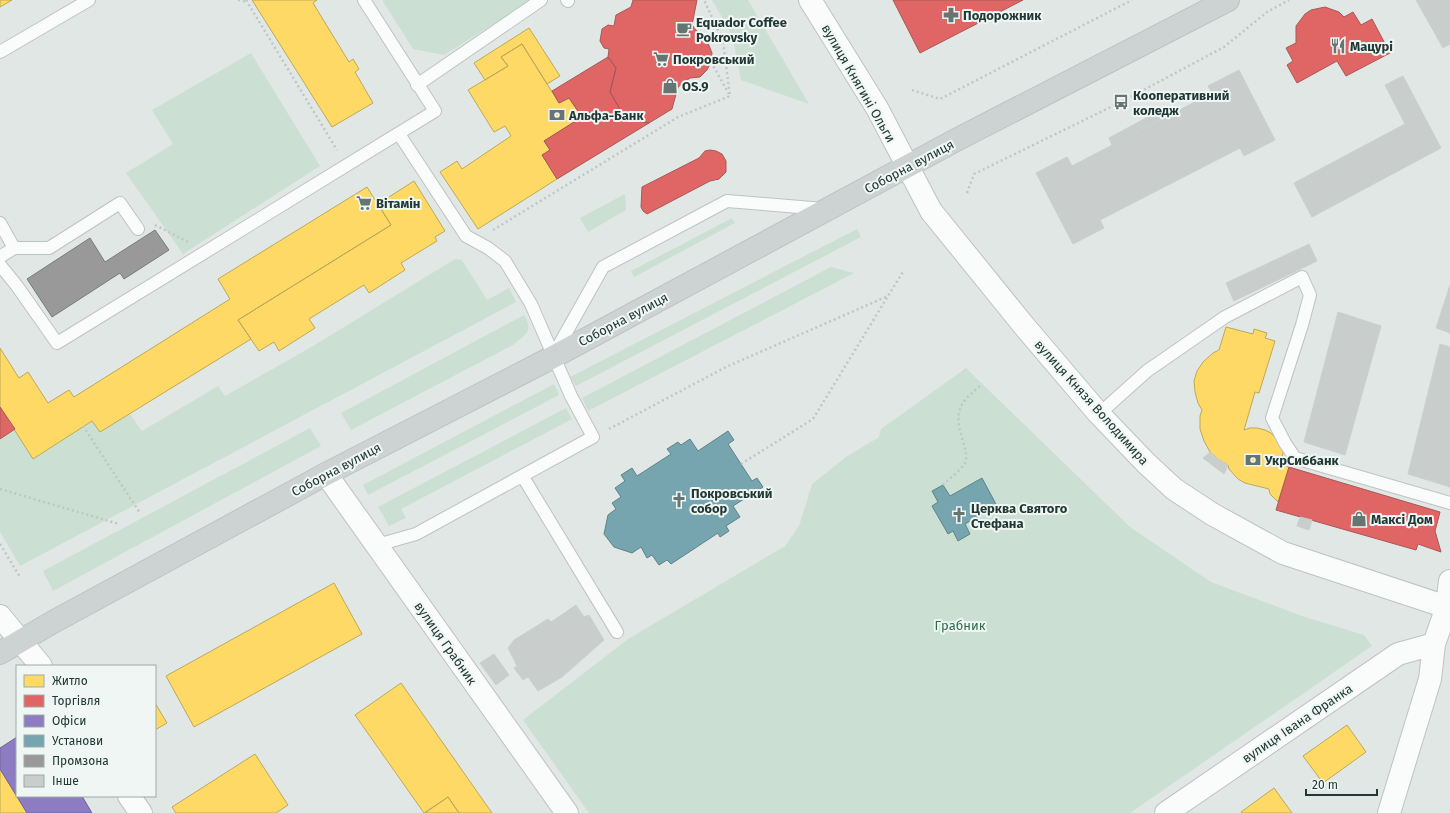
<svg xmlns="http://www.w3.org/2000/svg" width="1450" height="813" font-family="'Fira Sans',sans-serif">
<rect width="100%" height="100%" fill="#e1e7e5"/>
<!-- green -->
<path fill="#cbe0d3" d="M382 0H529V2L444 55 413 49Z
M712 0H748L809 104 741 80 732 35Z
M251 53 320 166 183 254 126 173 173 144 152 110Z
M625 194 626 210 588 232 580 218Z
M732 218 735 223 634 277 631 271Z
M857 229 861 237 576 386 570 377Z
M455 259 462 260 487 300 509 288 516 302 20 566 0 532V439L15 429 34 459 92 421 100 432 130 414 142 431 218 386 225 396 313 346Z
M831 267 854 273 588 411 582 398Z
M524 315C534 332 526 334 513 345L351 430 341 413Z
M966 368 1130 527 1211 582 1302 616 1364 635 1372 646 1130 813H589L523 720 628 639 785 546 799 526 812 484 846 457 879 437 881 429Z
M554 384 559 395 368 495 363 485Z
M566 408 572 419 401 509 406 518 389 526 378 507Z
M310 428 321 446 53 591 43 571Z"/>
<!-- homes -->
<path fill="#ffd966" stroke="#bca957" d="M0 0H12L0 7Z
M252 0H317L313 3 349 62 353 59 359 69 355 72 373 103 332 127Z
M529 28 560 76 547 84 522 44 501 57 508 66 485 80 474 63Z
M522 44 559 103 569 98 582 117 544 141 550 150 542 155 557 179 478 229 440 172 457 161 462 169 511 136 505 126 494 132 468 90 508 66 501 57Z
M414 181 445 231 435 237 437 241 401 263 405 270 369 293 364 285 309 319 315 328 279 351 274 342 259 351 238 320 391 225 378 204Z
M367 187 391 225 238 320 251 339 100 432 92 421 33 459 0 407V348L19 378 28 372 48 403 69 390 74 397 230 299 218 279Z
M1226 327 1253 334 1254 329 1267 333 1265 338 1275 341 1259 393 1255 392 1244 430 1250 428H1257L1265 430 1271 433 1281 444 1283 452 1281 465 1289 467 1278 502 1270 494 1269 489 1245 483 1238 479 1229 469 1228 465 1219 460 1210 452 1204 441 1200 429V416L1202 410 1198 403 1195 392 1194 381 1197 371 1203 362 1213 353 1219 350Z
M334 583 362 634 194 727 166 676Z
M401 683 492 813H459L448 797 424 813 355 715Z
M155 703 167 723 155 730Z
M1347 725 1366 752 1323 783 1303 756Z
M255 754 288 805 276 813H176L172 807Z
M0 769 27 813H0Z
M1274 788 1292 813H1242L1241 812Z
M448 797 459 813H425Z"/>
<!-- shops -->
<path fill="#e06666" stroke="#a75857" d="M633 0H697L692 25 700 35 708 43 712 53 711 62 707 70 700 77 690 78 678 87 672 109 649 123 625 118 610 92 616 68 608 57 609 49 604 48 600 41 602 29 608 25 614 26 616 15 631 7Z
M893 0H1023L920 53Z
M1325 7 1339 12 1344 17 1353 12 1361 25 1372 19 1390 53 1346 76 1337 61 1297 83 1287 65 1293 61 1286 48 1296 43V26L1305 14 1311 10Z
M608 57 616 68 610 92 625 118 649 123 557 179 542 155 550 150 544 141 582 117 569 98 559 103 552 91Z
M710 150 716 151 722 154 726 161V172L719 179 710 181 647 214 643 211 641 207 642 187 699 158 705 151Z
M0 407 15 429 0 439Z
M1289 467 1440 512 1435 531 1441 552 1418 544 1416 550 1276 510Z"/>
<!-- offices -->
<path fill="#8e7cc3" stroke="#6d6898" d="M17 737V796H82L92 813H27L0 769V748Z"/>
<!-- public -->
<path fill="#76a5af" stroke="#5c848a" d="M728 431 734 440 728 444 752 481 757 478 763 487 733 506 740 517 726 526 729 531 720 537 718 533 671 564 667 560 659 565 652 555 647 558 641 547 632 553 614 547 604 534 608 515 616 509 612 503 621 497 615 488 625 481 621 475 632 468 637 476 671 454 667 449 678 442 681 445 690 439 698 451Z
M982 478 997 506 965 524 970 534 958 541 953 531 948 534 932 506 938 502 932 491 943 485 950 496Z"/>
<!-- industry -->
<path fill="#999" stroke="#757c7b" d="M155 230 169 250 124 279 120 273 52 317 27 279 90 238 105 262Z"/>
<!-- building -->
<path fill="#c9cecc" stroke="#cad0ce" d="M1416 0H1450V44L1443 48Z
M1239 70 1275 140 1244 156 1240 148 1100 220 1104 228 1073 244 1036 173 1067 157 1072 166 1212 93 1208 86Z
M1403 76 1441 148 1312 217 1294 183 1405 124 1385 85Z
M1159 111 1163 118 1112 145 1109 138Z
M1309 244 1317 261 1234 301 1226 283Z
M1450 285V333L1436 328Z
M1338 312 1381 326 1345 455 1304 442Z
M1440 344 1450 347V487L1408 474Z
M1210 452 1219 460 1228 465 1224 474 1203 458Z
M1300 517 1312 520 1309 530 1297 526Z
M576 605 584 617 589 615 604 640 562 677 538 691 528 677 523 680 514 668 517 666 508 648 514 640 548 619 551 622Z
M494 654 509 675 496 685 480 663Z"/>
<g fill="none" stroke-linecap="round" stroke-linejoin="round">
<defs>
<path id="service" d="M567 0 568 1
M0 52 89 0
M417 85 541 0
M0 223 14 248 0 257
M14 248H49L120 203 138 229
M0 265 17 286 57 343 435 111 364 0
M554 354 603 267 727 201 824 209
M1099 414 1147 371 1225 317 1302 277 1310 295 1302 325 1272 418 1285 443 1295 458 1450 503
M523 477 617 632
M377 545 416 534 593 437 571 396 531 304 505 261 488 248 466 236 399 134"/>
<path id="minor" d="M326 474 567 813
M0 616 41 666
M129 796 141 813
M1166 813 1398 654 1434 644
M1389 813 1430 679 1434 644 1447 607 1450 581"/>
<path id="tertiary" d="M810 0 877 108 931 211 1025 327 1099 414 1146 463 1174 489 1212 514 1283 553 1450 608"/>
<path id="primary" d="M0 653 53 622 326 474 553 357 958 139 1228 0"/>
</defs>
<!-- service casing -->
<use href="#service" stroke="#bec3c2" stroke-width="14"/>
<!-- minor casing -->
<use href="#minor" stroke="#bec3c2" stroke-width="24"/>
<!-- tertiary casing -->
<use href="#tertiary" stroke="#bec3c2" stroke-width="24"/>
<!-- primary casing -->
<use href="#primary" stroke="#bcc3c1" stroke-width="24"/>
<!-- path -->
<path stroke="#bfc7c6" stroke-width="2.5" stroke-dasharray="2 3" stroke-linecap="butt" d="M238 0 247 2
M246 0 337 150
M711 62 729 94
M912 90 940 99 1132 0
M967 193 974 174 1121 102 1224 47 1267 12 1289 0
M155 225 188 242
M493 230 678 117 730 96 723 41 704 0
M83 426 140 513
M609 429 726 367 888 296 903 272
M741 464 813 419 888 296
M943 485C950 478 960 471 965 463 971 450 953 428 960 409 963 399 975 391 982 384
M0 489 119 524
M0 544 20 577"/>
<!-- service -->
<use href="#service" stroke="#fafbfb" stroke-width="12"/>
<!-- minor -->
<use href="#minor" stroke="#fafbfb" stroke-width="22"/>
<!-- tertiary -->
<use href="#tertiary" stroke="#fafbfb" stroke-width="22"/>
<!-- primary -->
<use href="#primary" stroke="#cdd3d2" stroke-width="22"/>
</g>
<!-- icons -->
<defs>
<symbol id="pharmacy-bare" viewBox="-9 -9 18 18"><path d="M-2-6h4v4h4v4h-4v4h-4v-4h-4v-4h4Z" fill="#647572" stroke="#eff6f3" stroke-width="2.5" paint-order="stroke"/></symbol>
<symbol id="cafe-bare" viewBox="-9 -9 18 18"><path d="M-5.5-4.5H6V0H3Q3 3.5 0 3.5H-2.5Q-5.5 3.5-5.5 0ZM3-3.2v2h1.7v-2ZM-6 4.5H4V6H-6Z" fill="#647572" stroke="#eff6f3" stroke-width="2.5" paint-order="stroke"/></symbol>
<symbol id="restaurant-bare" viewBox="-9 -9 18 18"><path d="M-5-6h1v4h1v-4h1v4h1v-4h1v5L-1.5 .5V6h-2V.5L-5-1ZM5-6V6H3V1.5H1.5Q1.5-4 5-6Z" fill="#647572" stroke="#eff6f3" stroke-width="2.5" paint-order="stroke"/></symbol>
<symbol id="supermarket-bare" viewBox="-9 -9 18 18"><path d="M-6-5.5h2.5l.6 2H6L4.5 2H-2.5L-4.4-4H-6ZM-1.5 3.2a1.3 1.3 0 1 0 .1 0ZM3 3.2a1.3 1.3 0 1 0 .1 0Z" fill="#647572" stroke="#eff6f3" stroke-width="2.5" paint-order="stroke"/></symbol>
<symbol id="shop-bare" viewBox="-9 -9 18 18"><path d="M-5-2.5h2.3a2.7 3.5 0 0 1 5.4 0H5L5.5 6h-11ZM-1.5-2.5h3a1.5 2.3 0 0 0-3 0Z" fill="#647572" stroke="#eff6f3" stroke-width="2.5" paint-order="stroke"/></symbol>
<symbol id="bus-bare" viewBox="-9 -9 18 18"><path d="M-5-6H5V4H4V6H2V4H-2V6H-4V4H-5ZM-3.5-4V0h7V-4ZM-3.5 1.2v1.5H-2V1.2ZM2 1.2v1.5H3.5V1.2Z" fill="#647572" stroke="#eff6f3" stroke-width="2.5" paint-order="stroke"/></symbol>
<symbol id="bank-bare" viewBox="-9 -9 18 18"><path d="M-6-4H6V4H-6ZM0-2.3a2.3 2.3 0 1 0 0 4.6a2.3 2.3 0 1 0 0-4.6Z" fill="#647572" stroke="#eff6f3" stroke-width="2.5" paint-order="stroke"/></symbol>
<symbol id="church-bare" viewBox="-9 -9 18 18"><path d="M-1.2-6h2.4v3.5h3.3v2.4h-3.3V6h-2.4V-.1h-3.3v-2.4h3.3Z" fill="#647572" stroke="#eff6f3" stroke-width="2.5" paint-order="stroke"/></symbol>
</defs>
<g fill-rule="evenodd">
<use href="#pharmacy-bare" x="940" y="4" width="22" height="22"/>
<use href="#cafe-bare" x="673" y="18" width="22" height="22"/>
<use href="#restaurant-bare" x="1327" y="35" width="22" height="22"/>
<use href="#supermarket-bare" x="650" y="48" width="22" height="22"/>
<use href="#shop-bare" x="659" y="75" width="22" height="22"/>
<use href="#bus-bare" x="1110" y="91" width="22" height="22"/>
<use href="#bank-bare" x="546" y="104" width="22" height="22"/>
<use href="#supermarket-bare" x="353" y="192" width="22" height="22"/>
<use href="#bank-bare" x="1242" y="449" width="22" height="22"/>
<use href="#church-bare" x="668" y="489" width="22" height="22"/>
<use href="#church-bare" x="948" y="504" width="22" height="22"/>
<use href="#shop-bare" x="1348" y="508" width="22" height="22"/>
</g>
<g text-anchor="middle" stroke-width="4" stroke-linejoin="round" paint-order="stroke">
<!-- poi labels -->
<g font-size="13" font-weight="bold" fill="#213834" stroke="#eff6f3" text-anchor="start">
<text x="963" y="20">Подорожник</text>
<text x="696" y="27">Equador Coffee<tspan x="696" dy="15">Pokrovsky</tspan></text>
<text x="1350" y="51">Мацурі</text>
<text x="673" y="64">Покровський</text>
<text x="682" y="91">OS.9</text>
<text x="1133" y="100">Кооперативний<tspan x="1133" dy="15">коледж</tspan></text>
<text x="569" y="120">Альфа-Банк</text>
<text x="376" y="208">Вітамін</text>
<text x="1265" y="465">УкрСиббанк</text>
<text x="691" y="498">Покровський<tspan x="691" dy="15">собор</tspan></text>
<text x="971" y="513">Церква Святого<tspan x="971" dy="15">Стефана</tspan></text>
<text x="1371" y="524">Максі Дом</text>
</g>
<!-- street labels -->
<g font-size="13" fill="#213834" stroke="#eff6f3">
<text transform="translate(859 83) rotate(60)" y="5">вулиця Княгині Ольги</text>
<text transform="translate(909 166) rotate(-28)" y="5">Соборна вулиця</text>
<text transform="translate(623 319) rotate(-28)" y="5">Соборна вулиця</text>
<text transform="translate(1092 402) rotate(48)" y="5">вулиця Князя Володимира</text>
<text transform="translate(336 469) rotate(-28)" y="5">Соборна вулиця</text>
<text transform="translate(446 643) rotate(55)" y="5">вулиця Грабник</text>
<text transform="translate(1297 723) rotate(-34)" y="5">вулиця Івана Франка</text>
</g>
<!-- park labels -->
<g font-size="13" fill="#2e6c4c" stroke="#eff6f3">
<text x="960" y="630">Грабник</text>
</g>
</g>
<!-- legend -->
<rect x="16" y="665" width="140" height="132" fill="#eff6f3" stroke="#9daaa7"/>
<rect x="24" y="675" width="20" height="12" fill="#ffd966" stroke="#9daaa7"/>
<text x="52" y="685" font-size="12" fill="#213834">Житло</text>
<rect x="24" y="695" width="20" height="12" fill="#e06666" stroke="#9daaa7"/>
<text x="52" y="705" font-size="12" fill="#213834">Торгівля</text>
<rect x="24" y="715" width="20" height="12" fill="#8e7cc3" stroke="#9daaa7"/>
<text x="52" y="725" font-size="12" fill="#213834">Офіси</text>
<rect x="24" y="735" width="20" height="12" fill="#76a5af" stroke="#9daaa7"/>
<text x="52" y="745" font-size="12" fill="#213834">Установи</text>
<rect x="24" y="755" width="20" height="12" fill="#999999" stroke="#9daaa7"/>
<text x="52" y="765" font-size="12" fill="#213834">Промзона</text>
<rect x="24" y="775" width="20" height="12" fill="#c9cecc" stroke="#9daaa7"/>
<text x="52" y="785" font-size="12" fill="#213834">Інше</text>
<!-- scale -->
<path d="M1306 789v6h71v-6" fill="none" stroke="#213834" stroke-width="2"/>
<text x="1312" y="789" font-size="12" fill="#213834" stroke="#eff6f3" stroke-width="3" paint-order="stroke">20 m</text>
</svg>
